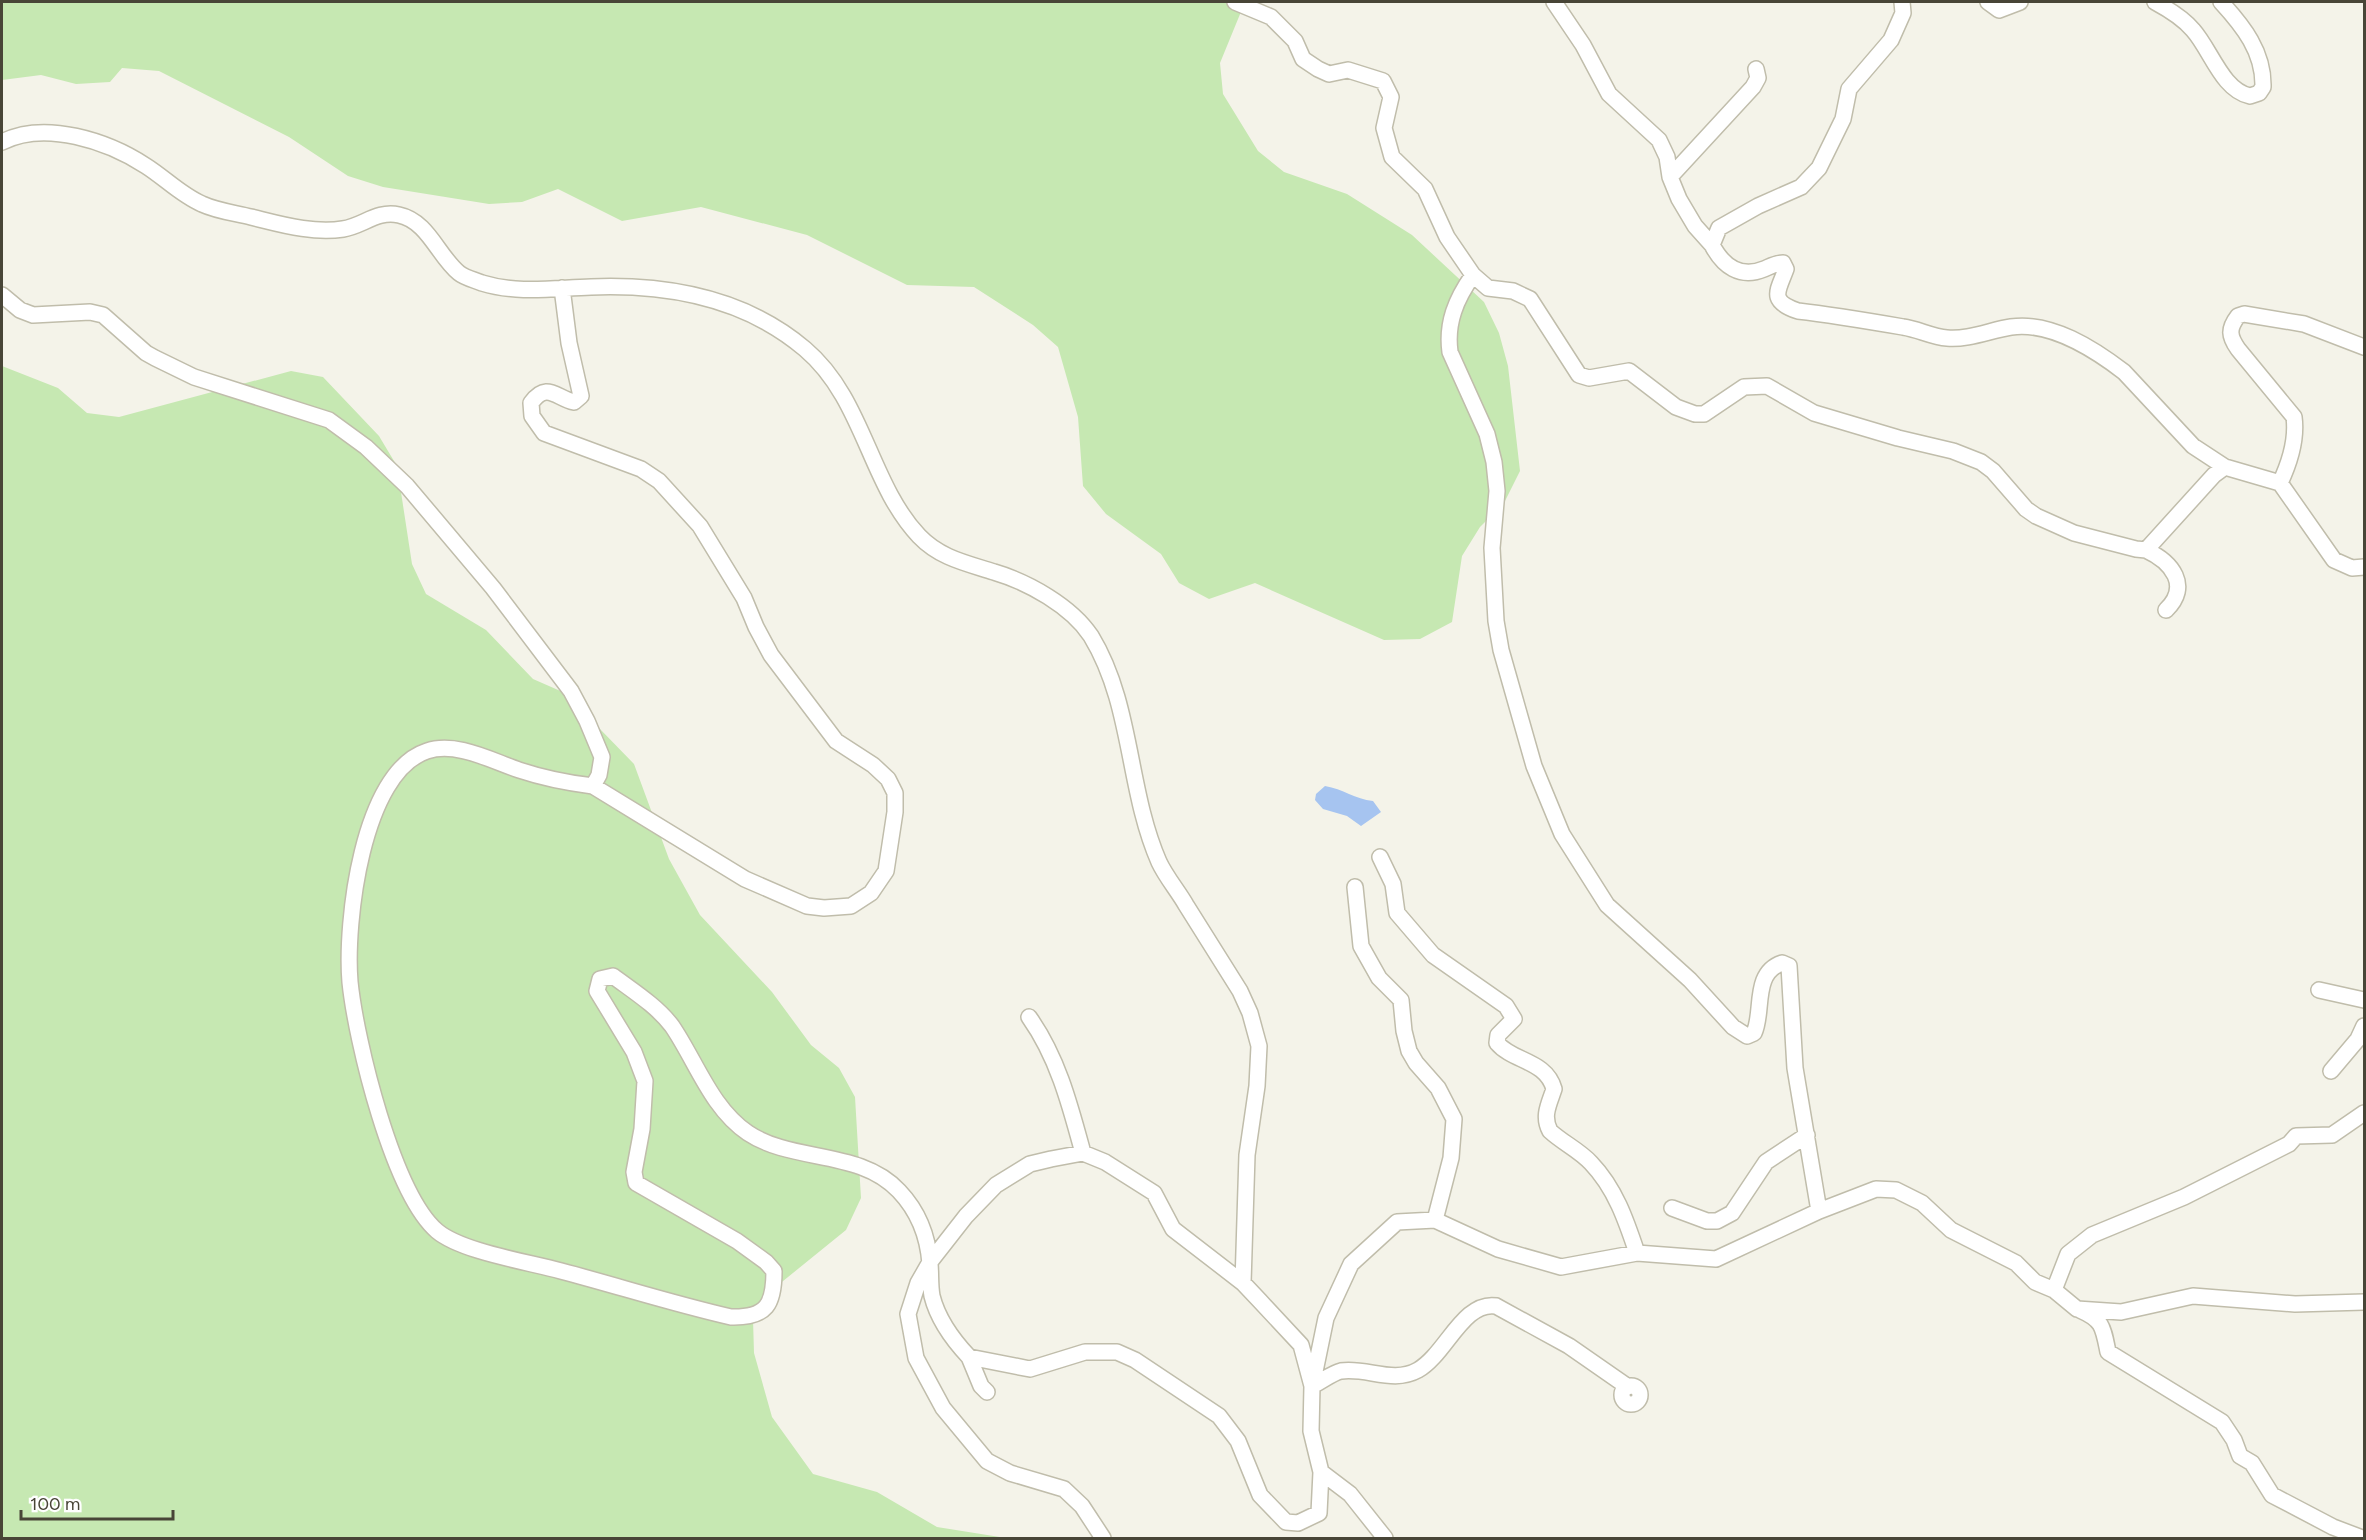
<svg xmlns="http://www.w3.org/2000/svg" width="2366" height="1540" font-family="Figtree,sans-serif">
<rect width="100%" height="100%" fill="#f4f3e9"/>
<!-- green -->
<path fill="#c6e8b2" d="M2 2H1245L1220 63 1223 94 1258 151 1284 172 1347 194 1412 235 1484 302 1499 333 1508 366 1520 471 1504 503 1480 527 1462 556 1452 622 1420 639 1384 640 1255 583 1209 599 1179 583 1161 554 1106 514 1083 486 1078 417 1058 347 1033 325 974 287 907 285 807 235 701 207 622 221 558 189 522 202 489 204 383 187 348 176 289 137 159 71 122 68 110 82 76 84 41 75 2 80Z
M2 366 58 388 87 413 119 417 291 371 323 377 379 436 397 466 412 564 426 594 486 630 533 679 565 693 634 764 669 859 700 915 772 992 811 1045 839 1068 855 1097 861 1198 846 1230 772 1290 753 1319 754 1353 772 1417 813 1474 877 1492 937 1527 1006 1538H2Z"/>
<!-- water -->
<path fill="#a6c4f0" d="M1325 786C1343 789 1355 799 1373 801L1381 812 1361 826 1347 816 1323 809 1315 800 1316 794Z"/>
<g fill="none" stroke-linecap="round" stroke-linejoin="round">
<defs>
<path id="minor" d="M1235 2 1271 17 1295 41 1303 59 1318 69 1329 74 1348 70 1383 81 1391 97 1384 128 1392 157 1425 189 1447 237 1473 275 1488 288 1513 291 1530 299 1579 375 1589 378 1629 371 1676 407 1695 414H1704L1744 387 1767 386 1814 413 1898 438 1953 451 1981 462 1993 471 2026 509 2036 516 2074 533 2136 549 2146 550 2214 475 2225 467 2280 483 2334 560 2352 568 2364 567
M1554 2 1583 45 1609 94 1659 140 1667 157 1670 177 1679 199 1695 226 1712 245
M1902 2 1903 13 1891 40 1849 89 1843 119 1819 168 1801 187 1758 206 1719 228 1712 245C1723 266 1740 279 1764 269 1771 266 1776 263 1783 263L1786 269C1778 291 1768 301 1798 311 1833 315 1868 321 1903 327 1918 329 1932 337 1947 338 1968 340 1991 330 2011 327 2051 321 2094 349 2124 372L2193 446 2225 467
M1988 2 1999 10 2020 2
M2155 2C2168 9 2183 18 2193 30 2211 50 2222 90 2250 96L2259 93 2263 87C2264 52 2243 26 2221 2
M2 142C45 120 108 141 146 166 165 178 181 195 202 204 217 211 235 213 251 217 280 224 313 234 343 229 363 226 377 210 399 215 428 221 438 256 459 273 465 278 475 280 482 283 518 294 554 288 591 287 668 284 745 298 805 349 864 399 869 483 919 536 940 558 966 563 994 572 1028 582 1071 606 1091 636 1133 705 1127 789 1159 862 1166 877 1178 891 1186 905 1204 934 1222 962 1240 991L1250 1013 1259 1046 1257 1086 1247 1155 1243 1283
M1670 177 1753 87 1758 78 1756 69
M1473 275C1456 299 1446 323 1450 352L1487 434 1494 462 1497 491 1492 548 1496 621 1501 650 1534 766 1562 834 1607 905 1690 980 1733 1027 1747 1036 1754 1033C1764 1012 1752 973 1782 963L1789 966 1795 1068 1819 1211
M562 288 569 343 581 396 574 402C556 398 547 381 531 403L532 416 544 433 641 469 659 481 700 526 744 598 756 627 771 655 836 741 873 765 888 779 895 793V812L886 871 871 893 851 906 824 908 807 906 745 879 593 786
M2 295 20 310 33 315 90 312 103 315 146 353 155 358 194 377 329 420 366 447 407 486 493 588 571 691 587 721 602 757 599 775 593 786C568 783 543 778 519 770 492 761 456 741 427 751 362 772 345 923 350 982 356 1041 393 1193 437 1231 462 1252 529 1262 561 1271 618 1286 674 1304 731 1317 767 1318 774 1304 774 1271L766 1262 737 1241 636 1183 634 1172 642 1129 645 1081 634 1052 597 991 600 979 613 976C633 991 657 1006 672 1026 696 1061 711 1108 748 1133 793 1163 860 1149 899 1191 918 1211 928 1236 930 1264 931 1275 930 1285 932 1296 938 1320 952 1339 969 1357
M2280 483C2289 464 2297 439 2294 417L2238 349C2229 336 2228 329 2238 316L2244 314 2304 324 2364 347
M2146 550C2172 562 2191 586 2166 610
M1380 857 1393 884 1397 913 1433 955 1506 1006 1514 1019 1498 1035 1497 1043C1513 1062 1546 1060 1554 1089 1549 1104 1542 1116 1550 1131 1563 1143 1579 1150 1591 1163 1615 1188 1626 1220 1637 1253
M1355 887 1361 946 1379 978 1401 1000 1404 1031 1409 1051 1416 1063 1438 1088 1454 1119 1451 1158 1435 1220
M2319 990 2364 1000
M1029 1017C1058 1058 1070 1105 1083 1153
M2331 1071 2358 1039 2364 1026
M2364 1113 2332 1135 2296 1136 2289 1144 2184 1197 2092 1235 2068 1254 2054 1290 2077 1309 2121 1312 2193 1296 2295 1304 2364 1302
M1672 1208 1707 1221H1717L1732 1213 1766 1162 1807 1135
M2080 1310C2103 1320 2103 1327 2108 1352L2222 1422 2234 1440 2240 1456 2252 1463 2272 1495 2333 1527 2362 1538
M1622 1395a9 9 0 1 1 18 0a9 9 0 1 1-18 0Z
M987 1392 981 1386 969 1357 1030 1369 1085 1352H1117L1135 1360 1219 1416 1238 1441 1260 1495 1286 1522 1298 1523 1319 1513 1321 1472 1311 1431 1312 1386 1326 1318 1351 1264 1397 1222 1435 1220 1498 1249 1561 1267 1637 1253 1716 1259 1819 1211 1876 1189 1896 1190 1922 1203 1951 1230 2016 1263 2035 1282 2054 1290
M1321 1472 1350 1494 1385 1538
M1103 1538 1082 1506 1064 1489 1010 1473 987 1461 943 1408 916 1358 908 1314 918 1283 930 1262 966 1216 996 1185 1030 1164 1051 1159 1083 1153 1105 1162 1154 1193 1173 1229 1243 1283 1260 1301 1301 1345 1312 1386C1321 1382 1332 1373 1341 1371 1367 1367 1393 1384 1418 1370 1446 1354 1463 1301 1496 1306L1569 1346 1628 1387"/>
</defs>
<!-- minor casing -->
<use href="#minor" stroke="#c0bdab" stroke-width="18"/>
<!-- minor -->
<use href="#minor" stroke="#fff" stroke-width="15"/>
</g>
<!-- border -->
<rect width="2366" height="1540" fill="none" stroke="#484537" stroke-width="6"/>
<!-- scale -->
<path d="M21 1510v9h152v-9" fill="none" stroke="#484537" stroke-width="3"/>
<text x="30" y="1510" font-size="18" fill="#484537" stroke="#ffffff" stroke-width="4.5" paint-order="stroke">100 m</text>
</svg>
